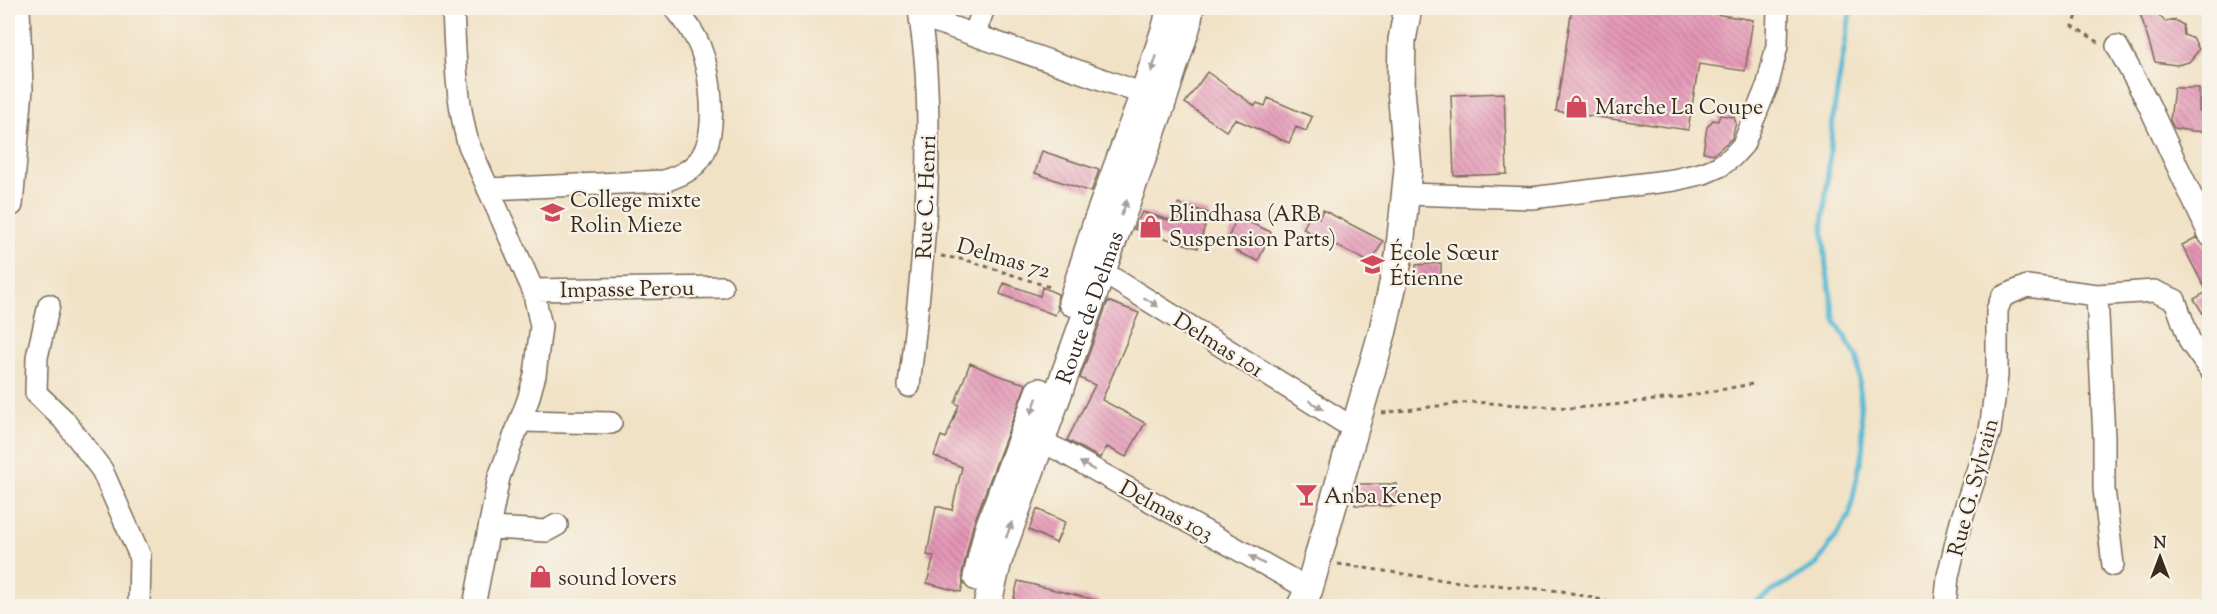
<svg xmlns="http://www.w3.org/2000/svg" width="2217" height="614" font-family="'Sorts Mill Goudy',serif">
<defs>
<pattern id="building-back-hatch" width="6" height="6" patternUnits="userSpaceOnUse" patternTransform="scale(1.5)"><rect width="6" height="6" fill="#e495b6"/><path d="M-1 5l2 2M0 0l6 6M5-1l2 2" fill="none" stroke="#ba7a93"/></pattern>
</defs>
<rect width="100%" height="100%" fill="#f7f3e8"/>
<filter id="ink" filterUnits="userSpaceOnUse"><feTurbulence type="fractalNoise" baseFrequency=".0167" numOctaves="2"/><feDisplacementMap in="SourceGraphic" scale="12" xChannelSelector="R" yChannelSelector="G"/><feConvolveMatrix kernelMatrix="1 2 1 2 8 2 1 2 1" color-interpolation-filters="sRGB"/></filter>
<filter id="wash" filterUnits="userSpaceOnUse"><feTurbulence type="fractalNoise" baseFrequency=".008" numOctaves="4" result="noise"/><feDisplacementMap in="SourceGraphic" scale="24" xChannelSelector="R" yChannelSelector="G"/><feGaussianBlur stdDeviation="1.35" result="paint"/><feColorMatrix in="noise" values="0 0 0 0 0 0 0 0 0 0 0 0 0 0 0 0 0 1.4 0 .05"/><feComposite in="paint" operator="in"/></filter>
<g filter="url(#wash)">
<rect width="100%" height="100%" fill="#f1e2c6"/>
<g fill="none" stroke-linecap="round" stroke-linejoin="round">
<!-- stream -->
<path stroke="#55b8d3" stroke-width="5" d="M1745 606 1752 604 1817 564 1849 517 1863 449 1858 359 1835 320 1826 267 1823 225 1834 110 1851 8"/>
</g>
<g id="blocks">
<!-- building -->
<path fill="url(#building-back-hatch)" d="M1572 8H1676L1753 20 1745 71 1699 64 1688 130 1556 111Z
M2153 8 2165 22 2175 20 2183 25 2184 35 2194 39 2199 50 2189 62 2176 65 2155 62 2140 13Z
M1207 72 1255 106 1257 103 1265 106 1268 98 1312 117 1306 131 1296 127 1289 143 1235 119 1226 131 1185 103Z
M2174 88H2199V111H2210V132L2191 131 2174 128 2170 120Z
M1504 93 1507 174 1454 176 1451 95Z
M1720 115 1734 117 1736 123 1732 138 1714 154 1703 152 1707 127 1713 120 1718 121Z
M1042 151 1099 170 1091 192 1035 173Z
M1178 204 1209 213 1198 248 1134 229 1142 212 1172 221Z
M1323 210 1383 241 1371 263 1303 229 1311 213 1319 218Z
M1237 217 1271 232 1258 261 1235 251 1239 243 1228 238Z
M2197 237 2210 253V325L2194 299 2207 292 2182 245Z
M1441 263V279L1417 280 1416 265Z
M1004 283 1040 296 1042 287 1058 294 1057 305 1058 309 1055 315 1000 294Z
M1108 301 1139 313 1102 400 1145 423 1126 457 1107 447 1100 458 1067 440 1095 385 1080 378Z
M970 363 997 375 1026 384 973 525 962 573 963 584 961 592 927 583 934 556 927 555 936 506 952 510 962 467 934 456 941 436 946 438 959 405 955 403Z
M1358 484H1397L1395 506 1355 505Z
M1037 509 1065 522 1056 543 1029 530Z
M1018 581 1100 601 1099 606H1012Z"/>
</g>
</g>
<g filter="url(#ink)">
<use href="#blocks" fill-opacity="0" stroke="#7b6a59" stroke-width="1.5"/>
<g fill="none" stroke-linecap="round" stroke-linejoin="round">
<defs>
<path id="minor" d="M453 8C455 53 456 99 468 143L533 290 541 326 535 375 528 400 499 477 474 606
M920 16 1144 94
M974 35 984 8
M2117 46 2147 101 2210 236
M488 189 664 181C679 176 694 170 702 156 718 130 711 74 700 47 694 32 685 20 675 8
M1407 194 1532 198 1674 180 1704 173 1720 166 1732 157 1743 145 1768 84 1777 46 1778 8
M12 205 22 89 19 8
M1090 264 1353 428
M533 290 722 287
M2097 295 2104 438V489L2113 565
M49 305 37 357 36 393 63 419 102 470 140 556 139 606
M909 386C921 282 933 176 926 71 925 50 921 29 919 8
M520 421 611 423
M1027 435 1059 450 1309 589
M490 528 546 531 557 525
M1945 606 1948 576 1961 521 1990 431 1997 376V310L2002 297 2027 286 2097 295 2154 291 2175 300 2190 342 2210 370"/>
<g id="major">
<path d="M1072 302 1097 222 1144 94 1167 24 1170 8"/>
<path d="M977 577 988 530 1039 392"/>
<path id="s1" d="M987 606 998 561 1161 106 1187 25 1190 8"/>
<path d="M1301 606 1309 589 1383 330 1399 256 1408 169 1401 89 1402 40 1408 8"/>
</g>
</defs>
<!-- minor casing -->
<use href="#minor" stroke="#7b6a59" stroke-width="24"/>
<!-- major casing -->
<use href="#major" stroke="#7b6a59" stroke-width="30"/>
<!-- path -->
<path stroke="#7b6a59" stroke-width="3" stroke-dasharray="4.5 4.5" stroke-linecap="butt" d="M2080 8 2073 26 2100 43
M941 256 966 260 1053 288
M1382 413 1470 402 1574 408 1612 405 1681 397 1752 384
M1338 564 1450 581 1562 591 1606 601"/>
<!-- minor -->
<use href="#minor" stroke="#fff" stroke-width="21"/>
<!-- major -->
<use href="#major" stroke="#fff" stroke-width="27"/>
</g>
<!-- one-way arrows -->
<defs><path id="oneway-solid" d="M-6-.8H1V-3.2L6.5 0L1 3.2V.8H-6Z" transform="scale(1.5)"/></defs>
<g fill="#a79f9a">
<use href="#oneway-solid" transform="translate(1154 64) rotate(108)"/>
<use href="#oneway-solid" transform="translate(1124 208) rotate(-70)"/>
<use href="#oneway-solid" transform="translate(1151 302) rotate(32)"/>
<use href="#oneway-solid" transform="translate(1316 405) rotate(32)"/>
<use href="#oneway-solid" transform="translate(1034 406) rotate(110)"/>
<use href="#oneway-solid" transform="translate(1087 466) rotate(-151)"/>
<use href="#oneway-solid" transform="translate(1009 530) rotate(-70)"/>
<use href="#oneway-solid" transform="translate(1257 560) rotate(-151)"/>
</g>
</g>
<!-- icons -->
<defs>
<symbol id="shop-bare" viewBox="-9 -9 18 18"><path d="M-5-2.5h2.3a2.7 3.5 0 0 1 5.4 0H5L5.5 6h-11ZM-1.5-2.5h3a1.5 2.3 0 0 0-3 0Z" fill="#d1495b" stroke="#f7f3e8" stroke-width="2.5" paint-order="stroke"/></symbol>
<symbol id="school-bare" viewBox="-9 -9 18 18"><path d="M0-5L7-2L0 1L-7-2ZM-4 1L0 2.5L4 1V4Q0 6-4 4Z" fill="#d1495b" stroke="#f7f3e8" stroke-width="2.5" paint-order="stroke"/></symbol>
<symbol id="bar-bare" viewBox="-9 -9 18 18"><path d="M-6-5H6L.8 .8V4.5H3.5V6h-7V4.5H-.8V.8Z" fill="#d1495b" stroke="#f7f3e8" stroke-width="2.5" paint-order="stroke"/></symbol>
</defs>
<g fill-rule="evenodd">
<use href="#shop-bare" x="1560" y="90" width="33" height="33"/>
<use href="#school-bare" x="536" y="196" width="33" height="33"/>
<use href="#shop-bare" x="1134" y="210" width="33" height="33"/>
<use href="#school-bare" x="1356" y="248" width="33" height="33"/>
<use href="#bar-bare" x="1290" y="478" width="33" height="33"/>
<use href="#shop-bare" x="524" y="560" width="33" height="33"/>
</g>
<g text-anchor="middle" stroke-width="4.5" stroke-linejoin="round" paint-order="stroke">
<!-- poi labels -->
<g font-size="22" fill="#3b2a1e" stroke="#f7f3e8" text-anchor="start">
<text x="1595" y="114">Marche La Coupe</text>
<text x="570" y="207">College mixte<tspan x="570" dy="25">Rolin Mieze</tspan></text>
<text x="1169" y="221">Blindhasa (ARB<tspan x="1169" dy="25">Suspension Parts)</tspan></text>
<text x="1390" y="260">École Sœur<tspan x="1390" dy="25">Étienne</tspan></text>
<text x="1324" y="503">Anba Kenep</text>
<text x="558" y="585">sound lovers</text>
</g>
<!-- street labels -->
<g font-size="22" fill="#3b2a1e" stroke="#f7f3e8">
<text transform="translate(925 197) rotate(-88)" y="8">Rue C. Henri</text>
<text transform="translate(1004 257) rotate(16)" y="8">Delmas 72</text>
<text transform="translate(627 288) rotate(-1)" y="8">Impasse Perou</text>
<text dy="8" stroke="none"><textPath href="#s1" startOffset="316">Route de Delmas</textPath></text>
<text transform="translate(1219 344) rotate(32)" y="8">Delmas 101</text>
<text transform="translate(1972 487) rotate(-75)" y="8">Rue G. Sylvain</text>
<text transform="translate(1167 510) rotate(29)" y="8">Delmas 103</text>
</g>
</g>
<!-- margin -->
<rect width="2217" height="614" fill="none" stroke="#f7f3e8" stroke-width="30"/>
<!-- north arrow -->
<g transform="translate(2160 557)" stroke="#f7f3e8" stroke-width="4.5" paint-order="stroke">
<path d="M0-4.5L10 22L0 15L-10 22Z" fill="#3b2a1e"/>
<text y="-9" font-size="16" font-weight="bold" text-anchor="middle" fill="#3b2a1e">N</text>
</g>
</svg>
